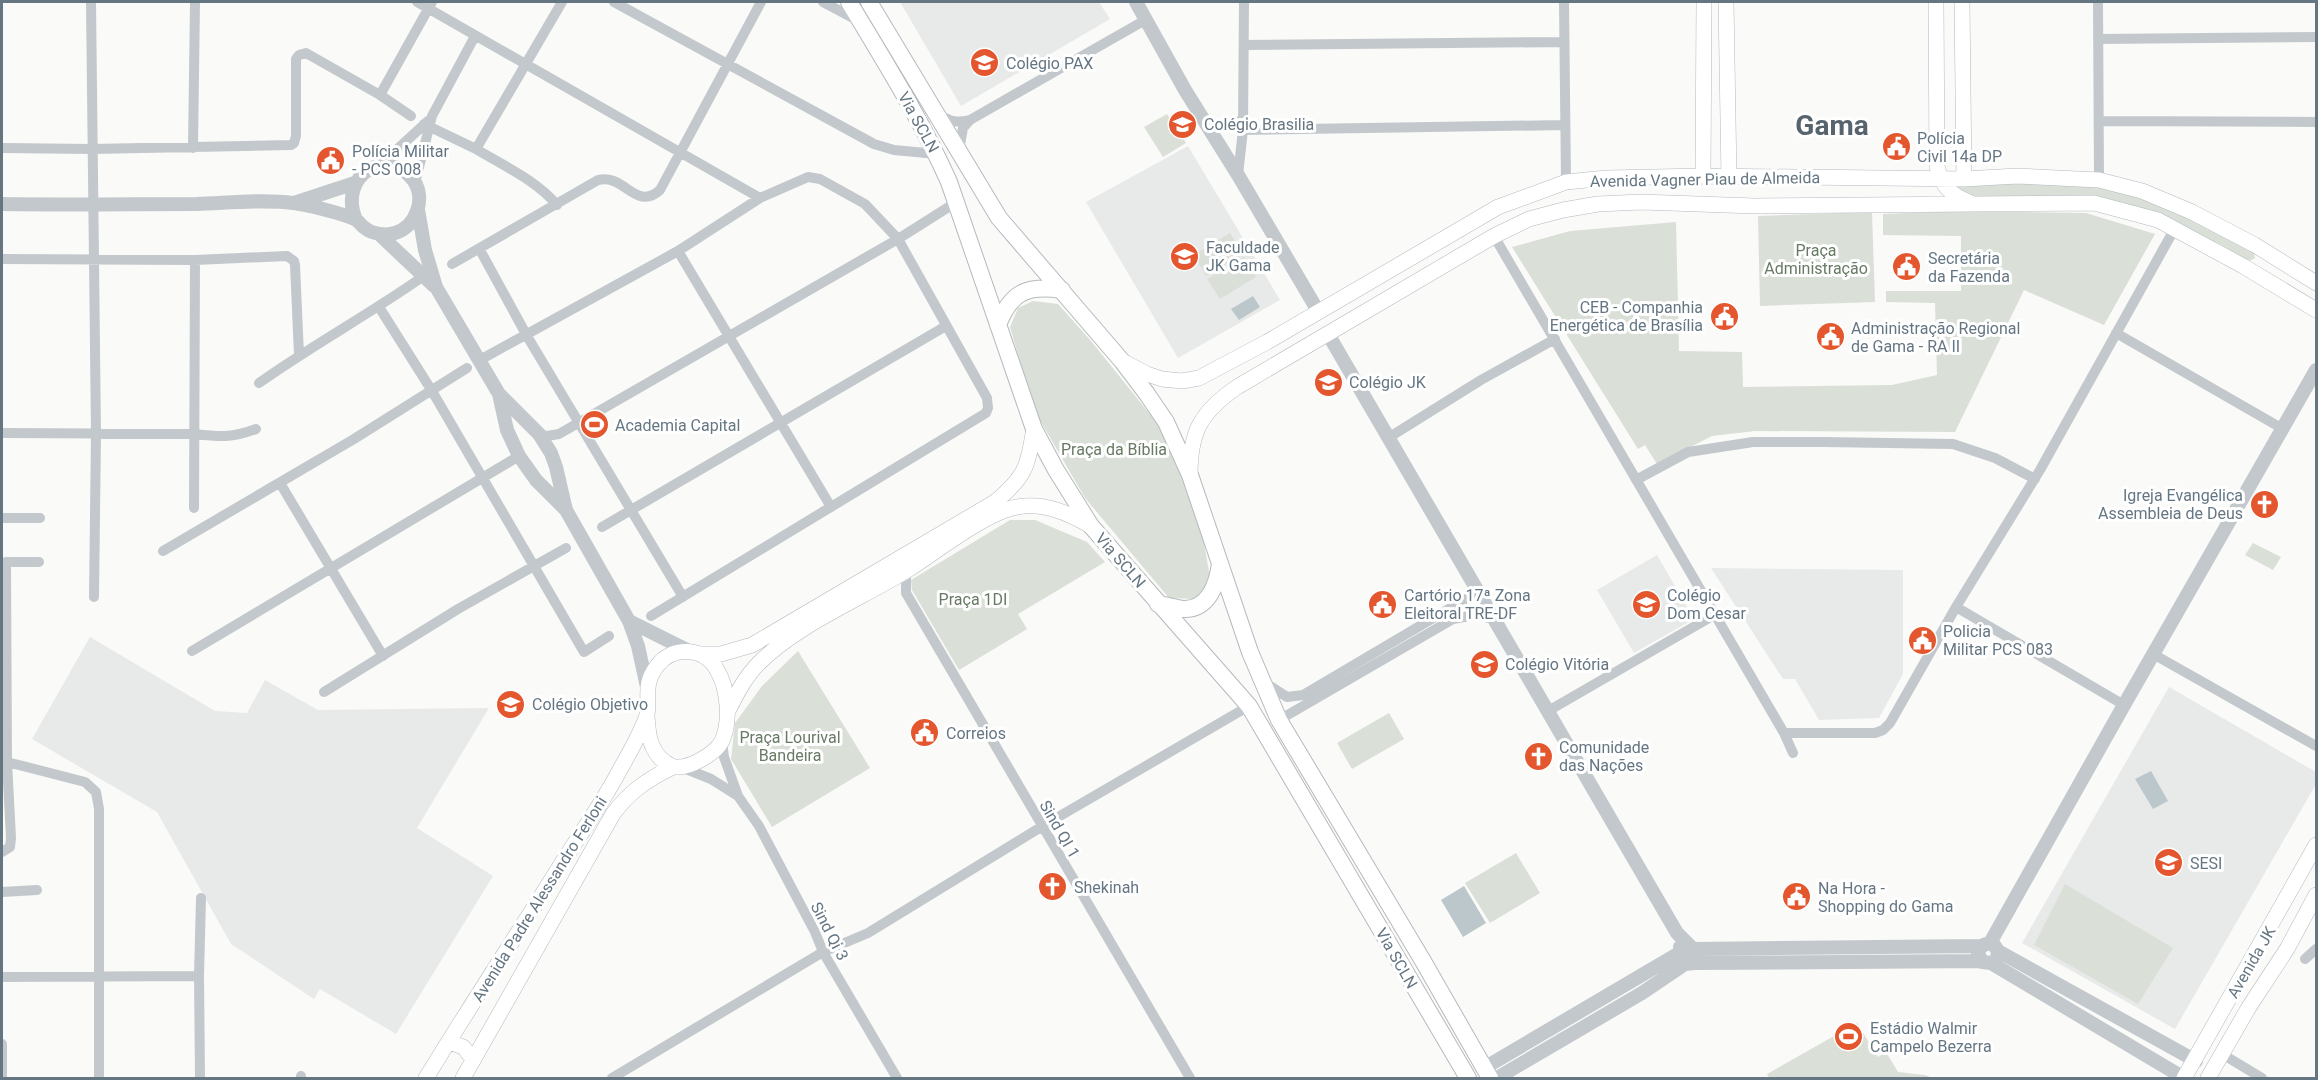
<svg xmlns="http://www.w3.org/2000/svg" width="2318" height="1080" font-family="Roboto,sans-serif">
<rect width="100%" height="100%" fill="#fafaf8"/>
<!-- built -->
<path fill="#e8e9e9" d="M900 2H1099L1110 19 961 106Z
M1188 146 1280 300 1178 358 1086 202Z
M1657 555 1694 619 1634 653 1597 590Z
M1711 568 1903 570V674L1879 718 1819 720 1795 679H1783Z
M90 637 215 711 247 713 265 680 318 710 489 708 417 828 493 876 396 1034 320 989 314 999 231 944 157 812 32 739Z
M2169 687 2316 772V784L2175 1029 2022 943Z"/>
<!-- green -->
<path fill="#dadfd7" d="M1167 114 1186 143 1163 157 1144 127Z
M2050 182C2078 183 2106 184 2133 193 2177 206 2215 231 2254 253L2255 258 2249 261 2218 243 2204 240 2096 199 2036 196H1970L1953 184Z
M1961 211 2086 213 2155 234 2104 325 2024 290 1955 432 1755 431 1712 436 1657 464 1645 445 1638 449 1512 247 1570 231 1676 222 1679 351 1742 352 1743 387 1892 385 1937 375 1935 303 1886 302V291H1961V236L1883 235V214Z
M1872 212 1875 302 1760 306 1758 216Z
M1230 233 1243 254 1206 276 1194 255Z
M1244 257 1256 277 1220 299 1207 279Z
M1033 301 1058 304 1091 341 1157 423 1175 460 1203 537 1211 583 1196 599 1169 598 1085 498 1034 410 1010 327 1018 308Z
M1010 520H1035L1087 542 1105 562 1018 614 1027 629 959 670 912 590 911 580Z
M2253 543 2281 557 2273 570 2245 555Z
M798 651 870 768 772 827 731 759 735 723 762 686Z
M1389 713 1404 739 1352 769 1337 743Z
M1516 853 1540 893 1490 923 1465 883Z
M2065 884 2173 948 2138 1004 2034 945Z
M1857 1023 1878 1057 1886 1052 1898 1072 1925 1075 1933 1078H1769L1767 1074Z"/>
<!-- water -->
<path fill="#bbc7cb" d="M1253 296 1260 307 1239 320 1231 309Z
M2151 771 2168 801 2153 809 2135 779Z
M1464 886 1486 923 1463 937 1441 900Z"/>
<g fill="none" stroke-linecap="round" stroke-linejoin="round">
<defs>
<path id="secondary" d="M1726 2 1729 178
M1936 2 1937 166C1941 186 1951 195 1969 202
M1962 2 1964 179
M1703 176 1704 2
M1124 362 1147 374 1162 379 1182 381 1199 378 1267 342 1498 207 1566 182 1607 178 1703 176 1964 179 2017 176 2099 180 2142 191 2192 212 2255 245 2316 283
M1190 475C1190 431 1201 412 1237 387L1494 236 1529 219 1563 210 1598 204 1641 202 1755 206 2094 203 2158 220 2243 266 2316 310
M701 654H721L752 645 995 502C1026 476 1027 468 1034 429
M727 713C736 695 745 677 759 663 797 625 860 599 906 571 935 553 986 512 1017 507 1044 502 1068 513 1091 526
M450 1042 463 1047 473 1059
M426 1078C470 1006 517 935 562 863 580 834 601 805 617 775 627 757 639 737 646 718 652 700 641 687 657 666 672 645 705 647 717 670 728 688 731 721 722 741 715 754 687 771 672 766 664 763 656 755 653 747 648 739 648 725 647 716
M463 1078 613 814C629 792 648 779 673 767
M2184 1078 2316 845
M2208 1078 2249 1007 2287 949 2316 895"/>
<path id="primary" d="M849 2C884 61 921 119 949 182L1034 429 1056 470 1091 526 1249 706 1468 1078
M869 2 999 218 1122 361 1147 394 1166 422 1190 475 1250 652 1279 720 1423 961 1490 1078
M998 325C1011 291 1028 285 1062 290
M1158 604C1166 605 1175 608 1183 609 1208 610 1217 585 1220 564"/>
</defs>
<!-- secondary casing -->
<use href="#secondary" stroke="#b3babf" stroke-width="16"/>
<!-- primary casing -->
<use href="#primary" stroke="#b5babe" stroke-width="18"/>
<!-- minor -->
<path stroke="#c3c8cc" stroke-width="10" d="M91 2 96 434 94 597
M417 2 760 198
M614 2 874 144 894 150 937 154
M823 2 857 20
M1564 2 1566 182
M2098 2 2099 180
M2098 39 2316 37
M1244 45 1564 42
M940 115C951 122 957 123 970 120L1147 19
M411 116 380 95 432 2
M2099 121 2316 122
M424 124 476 149 562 2
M1208 127 1243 119
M1243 130 1565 125
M2 148 92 149 291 145 294 143 296 136V59L299 55 306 53 380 95
M193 148 195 2
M476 149C504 166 536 180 557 205
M959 150 963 128 970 120
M379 166 428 121
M1238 175 1243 130 1244 2
M415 183 432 116 475 36
M1494 236 1784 733H1875L1883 730 1890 723 1956 607 2040 470 2175 228
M480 250 527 336 683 597
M678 251 831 507
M2 259 195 260 194 508
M195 260 287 256 294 261 295 265 299 355
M452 264 598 180C624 173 636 212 660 190L761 2
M379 307 432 391 584 652 609 636
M2116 333 2283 429
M478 361 678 251 760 198 808 177 820 179 865 204 898 239 987 398 988 408 986 413 651 616
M259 383C311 346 366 316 418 280
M2 433 195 434C220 437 232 438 256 429
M539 434 547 436 559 434 898 239 955 203
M1388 438 1481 380 1555 339
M1636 480 1688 452 1753 442H1824L1953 444 1995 458 2035 479
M280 483 383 656
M2 518H40
M602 527 946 326
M163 551 354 439 467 368
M39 562H6L7 762 85 782 96 792 99 809V1078
M906 571V593L1190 1078
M1956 607 2124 705
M192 651 519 456
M2153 654 2316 746
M1264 682 1287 697 1303 695 1479 591
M324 692 458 609 566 548
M1548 711 1716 614
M1279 720 1453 619 1475 615 1495 619
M1784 733 1793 753
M722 741 724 757 738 796 759 826 815 932 823 952 897 1078
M681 767 711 779 738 796
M2 852 10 847 11 838 7 762H3
M2 892 37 890
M2305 959 2316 949
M199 976 200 1078
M2 977 199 976 201 898
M2 1044V1078
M2222 1054 2262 1078
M301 1076V1078
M612 1078 823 952 868 933 1041 827 1249 706"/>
<!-- tertiary -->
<path stroke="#c3c8cc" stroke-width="14" d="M1136 2 1185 90 1238 175 1318 311
M294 203 355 183
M2 204C67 205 132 204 197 204 228 203 263 199 293 203 306 204 343 214 355 219 359 221 361 226 365 228 372 234 386 236 395 233 416 227 426 199 414 181 388 145 337 175 356 220
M418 210 425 250 436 287 499 394 539 434 551 453 556 467 566 510
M379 234 434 286
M1328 334 1677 933 1693 949 1981 946
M499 394 507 430 519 456 536 480 566 510 629 621 638 646 647 687
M629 621 687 650
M1990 943 2124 705 2316 370
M1998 951 2196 1061
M1695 963 1697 955 1693 949 1681 952V956L1685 964 1695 963 1981 961
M1991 963 1997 959 1998 951 1994 945C1986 942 1980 945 1978 953L1982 962 1991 963 2184 1078
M1484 1068 1681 952 1680 947
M1497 1078 1642 993 1685 964"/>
<!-- secondary -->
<use href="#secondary" stroke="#fff" stroke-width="15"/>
<!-- primary -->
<use href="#primary" stroke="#fff" stroke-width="16"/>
</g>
<!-- icons -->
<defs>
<symbol id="university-disc" viewBox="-11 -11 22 22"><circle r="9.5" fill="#e4572e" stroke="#fff"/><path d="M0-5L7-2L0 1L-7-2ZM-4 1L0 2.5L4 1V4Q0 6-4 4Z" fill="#fff"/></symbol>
<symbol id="civic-disc" viewBox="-11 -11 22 22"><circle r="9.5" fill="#e4572e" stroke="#fff"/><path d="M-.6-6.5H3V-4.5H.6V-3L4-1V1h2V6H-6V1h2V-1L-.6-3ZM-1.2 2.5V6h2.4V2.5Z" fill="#fff"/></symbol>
<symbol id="stadium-disc" viewBox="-11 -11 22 22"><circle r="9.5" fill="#e4572e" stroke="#fff"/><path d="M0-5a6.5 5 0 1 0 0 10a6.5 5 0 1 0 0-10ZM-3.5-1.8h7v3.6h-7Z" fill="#fff"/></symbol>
<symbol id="church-disc" viewBox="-11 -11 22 22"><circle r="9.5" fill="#e4572e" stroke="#fff"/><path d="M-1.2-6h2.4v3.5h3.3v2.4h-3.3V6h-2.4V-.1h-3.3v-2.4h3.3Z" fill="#fff"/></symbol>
</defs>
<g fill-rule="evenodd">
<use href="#university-disc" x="968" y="46" width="33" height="33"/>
<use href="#university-disc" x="1166" y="108" width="33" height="33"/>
<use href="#civic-disc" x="1880" y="130" width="33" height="33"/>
<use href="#civic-disc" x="314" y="144" width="33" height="33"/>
<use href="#university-disc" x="1168" y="240" width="33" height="33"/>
<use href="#civic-disc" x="1890" y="250" width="33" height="33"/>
<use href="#civic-disc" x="1708" y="300" width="33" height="33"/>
<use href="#civic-disc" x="1814" y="320" width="33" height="33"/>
<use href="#university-disc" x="1312" y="366" width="33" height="33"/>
<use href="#stadium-disc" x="578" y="408" width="33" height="33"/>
<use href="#church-disc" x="2248" y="488" width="33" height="33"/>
<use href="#civic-disc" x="1366" y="588" width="33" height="33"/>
<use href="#university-disc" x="1630" y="588" width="33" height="33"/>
<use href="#civic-disc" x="1906" y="624" width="33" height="33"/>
<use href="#university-disc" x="1468" y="648" width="33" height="33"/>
<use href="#university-disc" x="494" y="688" width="33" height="33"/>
<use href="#civic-disc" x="908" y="716" width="33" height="33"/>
<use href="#church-disc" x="1522" y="740" width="33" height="33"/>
<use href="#university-disc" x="2152" y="846" width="33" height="33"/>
<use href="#church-disc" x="1036" y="870" width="33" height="33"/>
<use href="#civic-disc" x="1780" y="880" width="33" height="33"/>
<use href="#stadium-disc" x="1832" y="1020" width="33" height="33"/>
</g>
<g text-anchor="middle" stroke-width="6" stroke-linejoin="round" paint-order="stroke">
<!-- poi labels -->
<g font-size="16" fill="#657683" stroke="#fff" text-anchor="start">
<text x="1006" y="69">Colégio PAX</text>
<text x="1204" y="130">Colégio Brasilia</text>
<text x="1917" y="144">Polícia<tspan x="1917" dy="18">Civil 14a DP</tspan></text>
<text x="352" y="157">Polícia Militar<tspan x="352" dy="18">- PCS 008</tspan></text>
<text x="1206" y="253">Faculdade<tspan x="1206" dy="18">JK Gama</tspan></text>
<text x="1928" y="264">Secretária<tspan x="1928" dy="18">da Fazenda</tspan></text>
<text x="1703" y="313" text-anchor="end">CEB - Companhia<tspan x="1703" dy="18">Energética de Brasília</tspan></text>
<text x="1851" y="334">Administração Regional<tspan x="1851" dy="18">de Gama - RA II</tspan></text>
<text x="1349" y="388">Colégio JK</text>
<text x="615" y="431">Academia Capital</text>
<text x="2243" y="501" text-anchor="end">Igreja Evangélica<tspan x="2243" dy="18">Assembleia de Deus</tspan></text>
<text x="1404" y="601">Cartório 17ª Zona<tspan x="1404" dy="18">Eleitoral TRE-DF</tspan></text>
<text x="1667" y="601">Colégio<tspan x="1667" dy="18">Dom Cesar</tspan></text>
<text x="1943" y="637">Policia<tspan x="1943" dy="18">Militar PCS 083</tspan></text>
<text x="1505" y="670">Colégio Vitória</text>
<text x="532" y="710">Colégio Objetivo</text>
<text x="946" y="739">Correios</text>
<text x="1559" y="753">Comunidade<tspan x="1559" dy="18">das Nações</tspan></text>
<text x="2190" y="869">SESI</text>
<text x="1074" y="893">Shekinah</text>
<text x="1818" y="894">Na Hora -<tspan x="1818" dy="18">Shopping do Gama</tspan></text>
<text x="1870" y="1034">Estádio Walmir<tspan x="1870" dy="18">Campelo Bezerra</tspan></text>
</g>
<!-- street labels -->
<g font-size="16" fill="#657683" stroke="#fff">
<text transform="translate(919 122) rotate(61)" y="6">Via SCLN</text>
<text transform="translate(1705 179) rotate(-1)" y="6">Avenida Vagner Piau de Almeida</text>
<text transform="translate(1121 560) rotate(49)" y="6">Via SCLN</text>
<text transform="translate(1060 829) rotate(60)" y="6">Sind QI 1</text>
<text transform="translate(539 899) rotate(-58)" y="6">Avenida Padre Alessandro Ferloni</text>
<text transform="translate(830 931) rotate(63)" y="6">Sind Qi 3</text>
<text transform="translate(1397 958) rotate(60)" y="6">Via SCLN</text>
<text transform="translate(2251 962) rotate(-60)" y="6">Avenida JK</text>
</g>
<!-- park labels -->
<g font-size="16" fill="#687a64" stroke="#fff">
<text x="1816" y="256">Praça<tspan x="1816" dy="18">Administração</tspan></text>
<text x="1114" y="455">Praça da Bíblia</text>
<text x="973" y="605">Praça 1DI</text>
<text x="790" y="743">Praça Lourival<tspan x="790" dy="18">Bandeira</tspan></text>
</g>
<!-- town labels -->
<g font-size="28" font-weight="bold" fill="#57646e" stroke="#fff">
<text x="1832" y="135">Gama</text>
</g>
</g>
<!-- border -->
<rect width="2318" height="1080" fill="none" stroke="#657683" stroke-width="6"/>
</svg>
